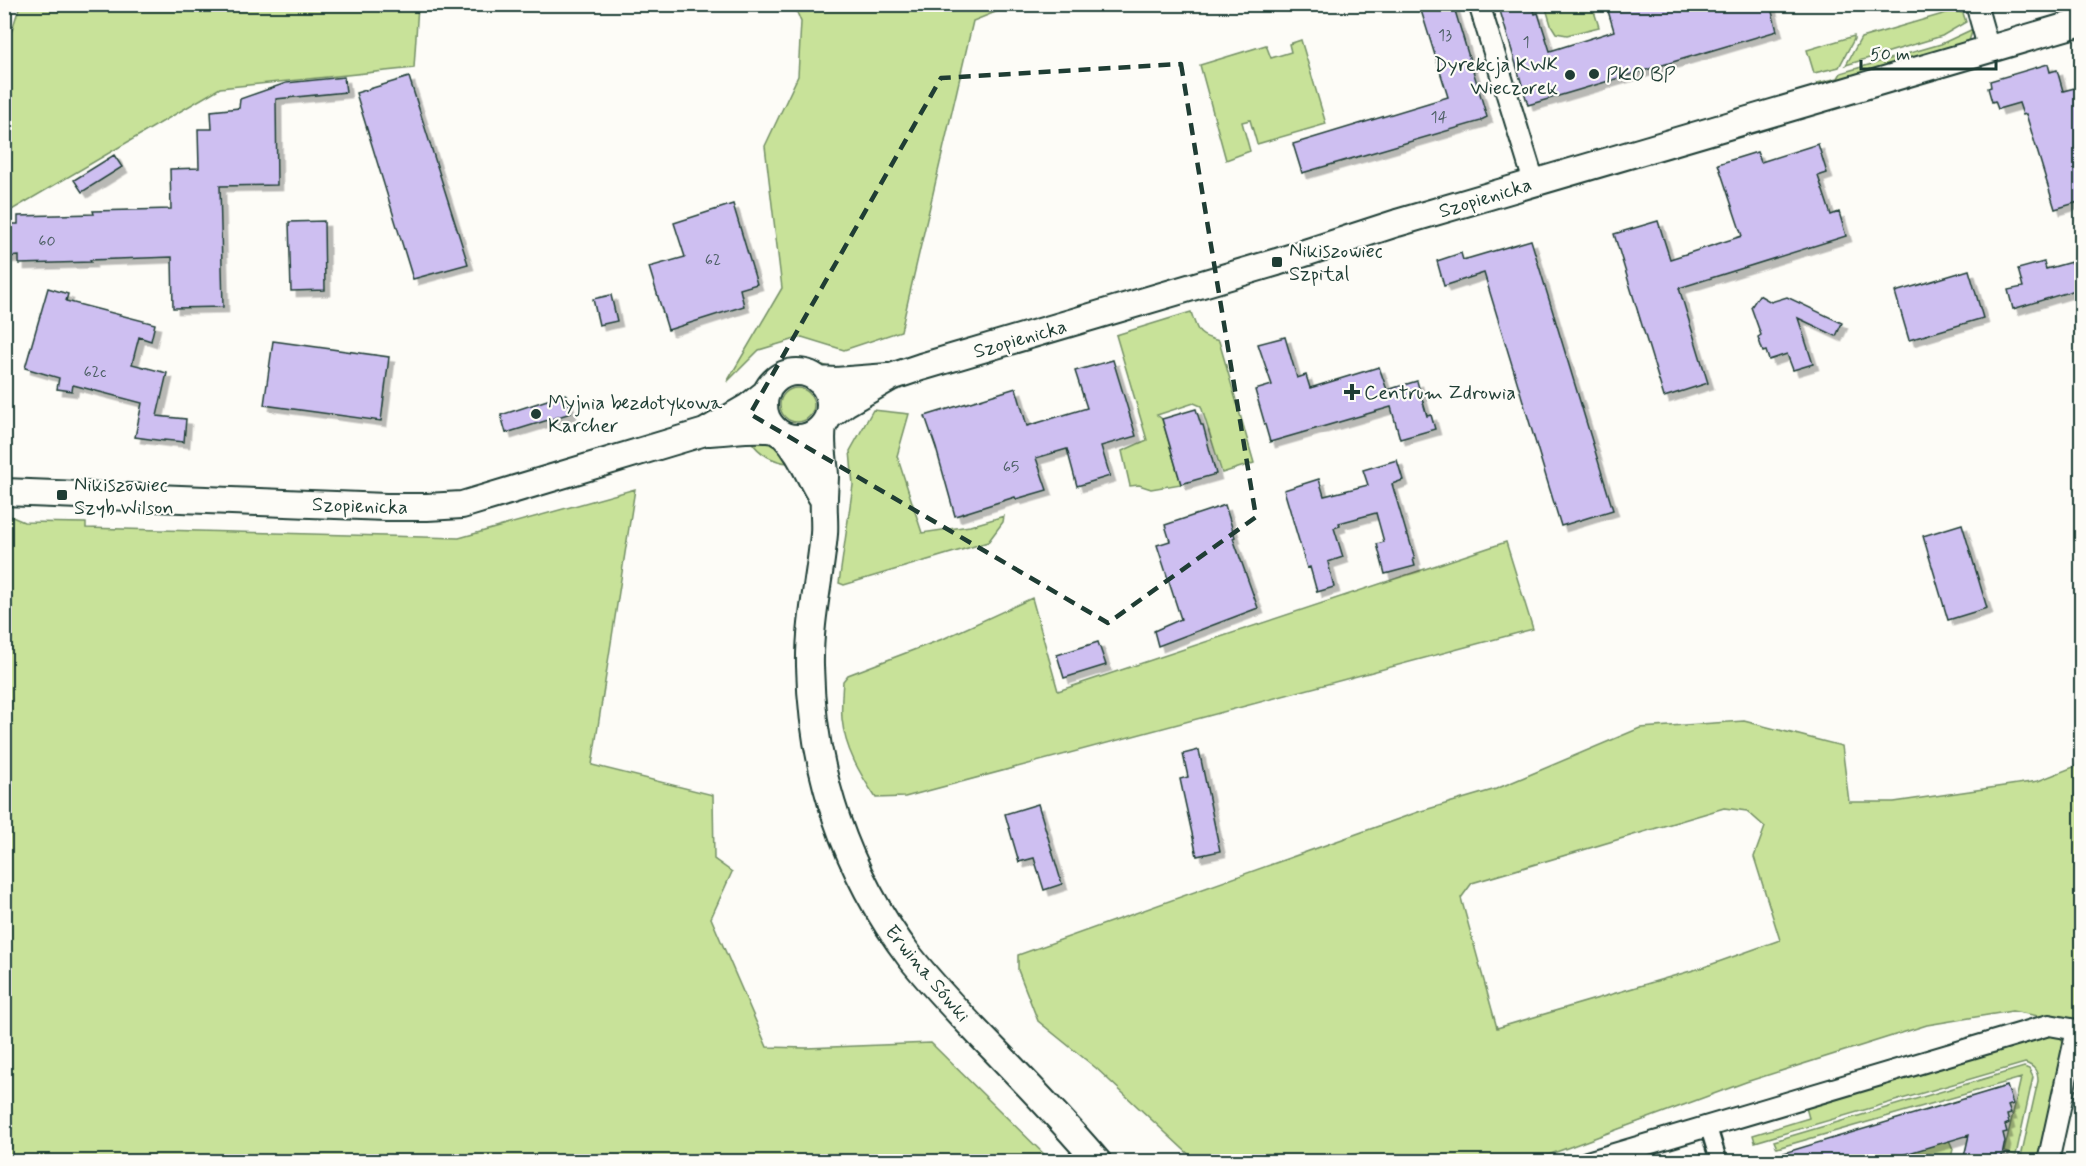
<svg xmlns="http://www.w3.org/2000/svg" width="2086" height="1166" font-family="Mynerve,sans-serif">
<defs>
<filter id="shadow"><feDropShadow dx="5.5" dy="5.5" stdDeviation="0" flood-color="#0004"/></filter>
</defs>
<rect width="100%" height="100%" fill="#fdfcf7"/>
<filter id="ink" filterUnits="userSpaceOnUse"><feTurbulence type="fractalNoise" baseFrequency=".0167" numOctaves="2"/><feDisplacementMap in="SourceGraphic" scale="12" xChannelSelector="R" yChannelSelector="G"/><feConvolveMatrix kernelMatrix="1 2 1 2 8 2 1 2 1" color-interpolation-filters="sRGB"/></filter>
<g filter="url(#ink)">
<!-- green -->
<path fill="#c8e299" stroke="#749066" stroke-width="1.5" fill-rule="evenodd" d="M20 5H418L414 68 220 88 5 214V51Z
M794 5H1013L973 21 901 331 844 350 802 337 759 350 727 382 782 288 765 146 798 76 801 22Z
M1545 5H1592L1599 27 1567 35 1556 33 1551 25Z
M1953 11 1963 13 1966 22 1942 36 1846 65 1861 38Z
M1973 29 1969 41 1964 46 1826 89 1817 83 1838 78 1841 73 1941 44Z
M1854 36V39L1839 67 1814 73 1807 50Z
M1301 40 1326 124 1257 144 1250 120 1242 122 1250 151 1226 160 1200 65 1266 45 1271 58 1291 52 1289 44Z
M1191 312C1198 333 1197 335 1219 341L1254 463 1222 473 1201 406 1194 403 1157 415 1162 419 1181 484 1151 489 1139 485 1130 486 1122 451 1147 440 1116 335Z
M796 358C812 360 825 367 841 370 835 371 827 373 822 372 804 367 796 358 776 369 767 374 760 384 750 390 765 371 771 362 796 358Z
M780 405a17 17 0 1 1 34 0a17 17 0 1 1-34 0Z
M873 410 909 414 897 456 922 533 970 526 1004 516 1003 522 988 542 844 585 839 583 853 485 850 451Z
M773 439 789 463C774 462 759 454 751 441Z
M635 489 592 765 713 795 714 859 732 872 711 918 767 1047 806 1048 931 1043 1051 1161H5V514L24 522 86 523V528L459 538Z
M1506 542 1533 629 905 797 876 798C860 774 845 749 842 719 841 707 842 694 843 681L848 675 945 638 1032 598 1058 691Z
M1744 721 1842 746 1849 802H1894L2038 781 2081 764V1024L2012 1011 1927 1025 1746 1082 1532 1161H1196L1096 1068 1038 1021 1018 970V955L1418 812 1496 789 1640 728ZM1724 808 1747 811 1765 827 1754 857 1780 940 1704 967 1497 1028 1461 898 1472 883Z
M2045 1033 2058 1035 2064 1042 2041 1161H2020L2038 1081C2038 1071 2034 1066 2025 1063L1755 1142 1753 1135 1809 1118 1805 1104Z
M2024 1067 2029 1069 2033 1077 2016 1155 2004 1152 2021 1078 1777 1148 1774 1141Z
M1949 1140 1953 1149 1951 1158 1938 1162 1915 1161 1913 1151Z"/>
<!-- building -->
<path fill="#cebff1" stroke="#1f3d34" stroke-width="1.5" filter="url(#shadow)" d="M1419 4H1453L1487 117 1481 120V121L1302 173 1293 144 1448 97Z
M1498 4H1532L1535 14 1538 13 1550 51 1614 31 1606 4H1770L1777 31 1528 105Z
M2048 64 2050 72 2057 70 2063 91 2082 86V201L2055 209 2026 114 2023 115 2019 103 1998 109 1995 101 1992 102 1988 88 1991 87 1990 81Z
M344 77 346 92 276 99 277 185 220 186 223 307 173 308 172 257 90 260 91 262 19 264V256L4 257V224H18V216L94 214 93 211 171 209 170 169 199 168 198 129H212L211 111 239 108 240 99 286 83Z
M409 77 468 264 413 279 356 93Z
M1818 144 1827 173 1818 176 1831 215 1839 212 1846 236 1679 288 1708 383 1664 397 1614 234 1658 221 1670 259 1742 236 1718 164 1757 152 1761 162Z
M114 155 122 167 82 192 74 180Z
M733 204 757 284 740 289 744 306 668 330 649 267 685 257 674 223Z
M324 221 325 290 291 291 289 222Z
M1531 240 1613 510 1561 526 1484 273 1444 286 1437 261 1461 253 1463 260Z
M2082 259V288L2013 309 2008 290 2023 287 2018 269 2044 262 2046 269Z
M1969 270 1983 318 1909 340 1895 292Z
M48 288 68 294 66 301 155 324 151 341 139 337 132 364 167 373 157 416 186 419 184 442 164 440V441L135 437 142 403 73 385 72 391 57 389 59 378 25 368Z
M611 295 617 321 599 325 593 299Z
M1759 295 1771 302 1787 297 1842 323 1836 336 1798 318 1813 364 1793 370 1787 354 1769 360 1766 351 1763 352 1758 337 1761 335 1751 307Z
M1285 337 1297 378 1306 375 1310 388 1379 367 1387 390 1417 381 1427 416 1431 415 1435 429 1400 439 1391 407 1270 442 1255 390 1272 385 1258 344Z
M273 341 389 357 381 421 264 405Z
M1113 360 1136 436 1101 446 1110 476 1077 486 1067 449 1036 458 1047 490 1016 499 1015 497 955 516 936 448 925 416 1016 388 1027 426 1087 408 1075 371Z
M566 394 571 413 506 433 501 415Z
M1196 409 1201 425H1203L1216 474 1181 484 1162 419Z
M1397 460 1403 480 1392 484 1407 535H1408L1415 559H1413L1415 566 1385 574 1377 544 1384 542 1376 513 1339 523 1340 526 1334 528 1343 557 1328 562 1334 587 1317 592 1310 567 1307 568 1284 490 1319 479 1324 496 1368 485 1363 470Z
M1225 505 1235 537 1233 538 1258 608 1158 646 1154 631 1181 619 1157 545 1170 541 1165 525Z
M1962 524 1987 608 1948 620 1923 536Z
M1098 642 1106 665 1064 678 1057 655Z
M1199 750 1220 851 1197 856 1180 779 1188 777 1183 754Z
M1038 804 1062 884 1044 890 1034 858 1019 862 1005 814Z
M2007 1086 2013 1104 2008 1106 2011 1114 2007 1115 2009 1123 2005 1125 2007 1132 2003 1133 2005 1141 2001 1161H1963L1969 1135 1882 1161H1767V1158Z"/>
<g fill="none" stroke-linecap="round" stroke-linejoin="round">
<defs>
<path id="pedestrian" d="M1708 1126 1719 1162"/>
<path id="minor" d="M1479 4 1534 182
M1976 4 1989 50
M1587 1162 2049 1025 2077 1030 2048 1162"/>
<path id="tertiary" d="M764 405a33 33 0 1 1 66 0a33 33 0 1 1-66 0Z
M818 380 836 381 888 377
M828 417 846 403 891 377 921 367 1277 262 1397 223 2082 22
M823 426C820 443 824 458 825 475 825 483 824 491 824 498 823 510 825 522 824 534 820 578 809 621 810 666 812 771 846 873 910 957 932 985 956 1010 980 1035 1020 1076 1060 1118 1098 1162
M705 432 748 407 767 392
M784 436C802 454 809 478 823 499
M4 492 386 507H427L462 505 705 432C728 432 752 426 775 430"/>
</defs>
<!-- pedestrian casing -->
<use href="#pedestrian" stroke="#1f3d34" stroke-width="20"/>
<!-- minor casing -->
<use href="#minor" stroke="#1f3d34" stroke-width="24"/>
<!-- tertiary casing -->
<use href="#tertiary" stroke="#1f3d34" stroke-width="30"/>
<!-- pedestrian -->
<use href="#pedestrian" stroke="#fdfcf7" stroke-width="15"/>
<!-- minor -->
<use href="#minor" stroke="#fdfcf7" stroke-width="20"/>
<!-- tertiary -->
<use href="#tertiary" stroke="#fdfcf7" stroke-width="26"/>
</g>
</g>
<!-- marked area -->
<path fill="none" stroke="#1f3d34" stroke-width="4.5" stroke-dasharray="12 8" stroke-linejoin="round" d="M1181 64 1256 517 1108 623 750 414 941 78Z"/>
<!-- markers -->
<g fill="#1f3d34" stroke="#fdfcf7" stroke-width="2">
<circle cx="1594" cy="74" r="6"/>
<circle cx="1570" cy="75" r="6"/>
<rect x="1271" y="256" width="12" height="12" rx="3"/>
<path d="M1349 383h6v6h6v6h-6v6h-6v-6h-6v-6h6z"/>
<circle cx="536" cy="414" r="6"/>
<rect x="56" y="489" width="12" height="12" rx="3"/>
</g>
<g text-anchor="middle" stroke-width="4.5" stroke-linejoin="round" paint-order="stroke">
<!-- number labels -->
<g font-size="16" fill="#4b5e63">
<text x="1445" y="40">13</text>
<text x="1526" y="47">1</text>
<text x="1439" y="122">14</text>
<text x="47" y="246">60</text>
<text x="713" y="265">62</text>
<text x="95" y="377">62c</text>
<text x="1011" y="472">65</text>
</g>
<!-- poi labels -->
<g font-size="20" fill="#1f3d34" stroke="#fdfcf7" text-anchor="start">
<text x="1558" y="71" text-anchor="end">Dyrekcja KWK<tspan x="1558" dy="23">Wieczorek</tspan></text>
<text x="1606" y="81">PKO BP</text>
<text x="1289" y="257">Nikiszowiec<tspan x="1289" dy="23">Szpital</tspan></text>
<text x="1364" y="399">Centrum Zdrowia</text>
<text x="548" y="409">Myjnia bezdotykowa<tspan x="548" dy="23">Karcher</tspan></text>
<text x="74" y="491">Nikiszowiec<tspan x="74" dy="23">Szyb Wilson</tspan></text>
</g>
<!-- street labels -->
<g font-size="20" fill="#1f3d34" stroke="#fdfcf7">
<text transform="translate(1485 197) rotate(-17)" y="7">Szopienicka</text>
<text transform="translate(1020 338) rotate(-16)" y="7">Szopienicka</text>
<text transform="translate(360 505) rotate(2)" y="7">Szopienicka</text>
<text transform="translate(928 973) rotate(50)" y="7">Erwina Sówki</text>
</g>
</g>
<!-- margin -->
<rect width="2086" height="1166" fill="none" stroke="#fdfcf7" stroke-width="24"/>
<rect x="12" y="12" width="2062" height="1142" fill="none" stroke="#1f3d34" stroke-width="2" filter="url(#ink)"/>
<!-- scale -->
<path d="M1861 60v9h135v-9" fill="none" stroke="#1f3d34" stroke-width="3"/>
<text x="1870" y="60" font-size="18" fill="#1f3d34" stroke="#fdfcf7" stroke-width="4.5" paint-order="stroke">50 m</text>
</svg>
